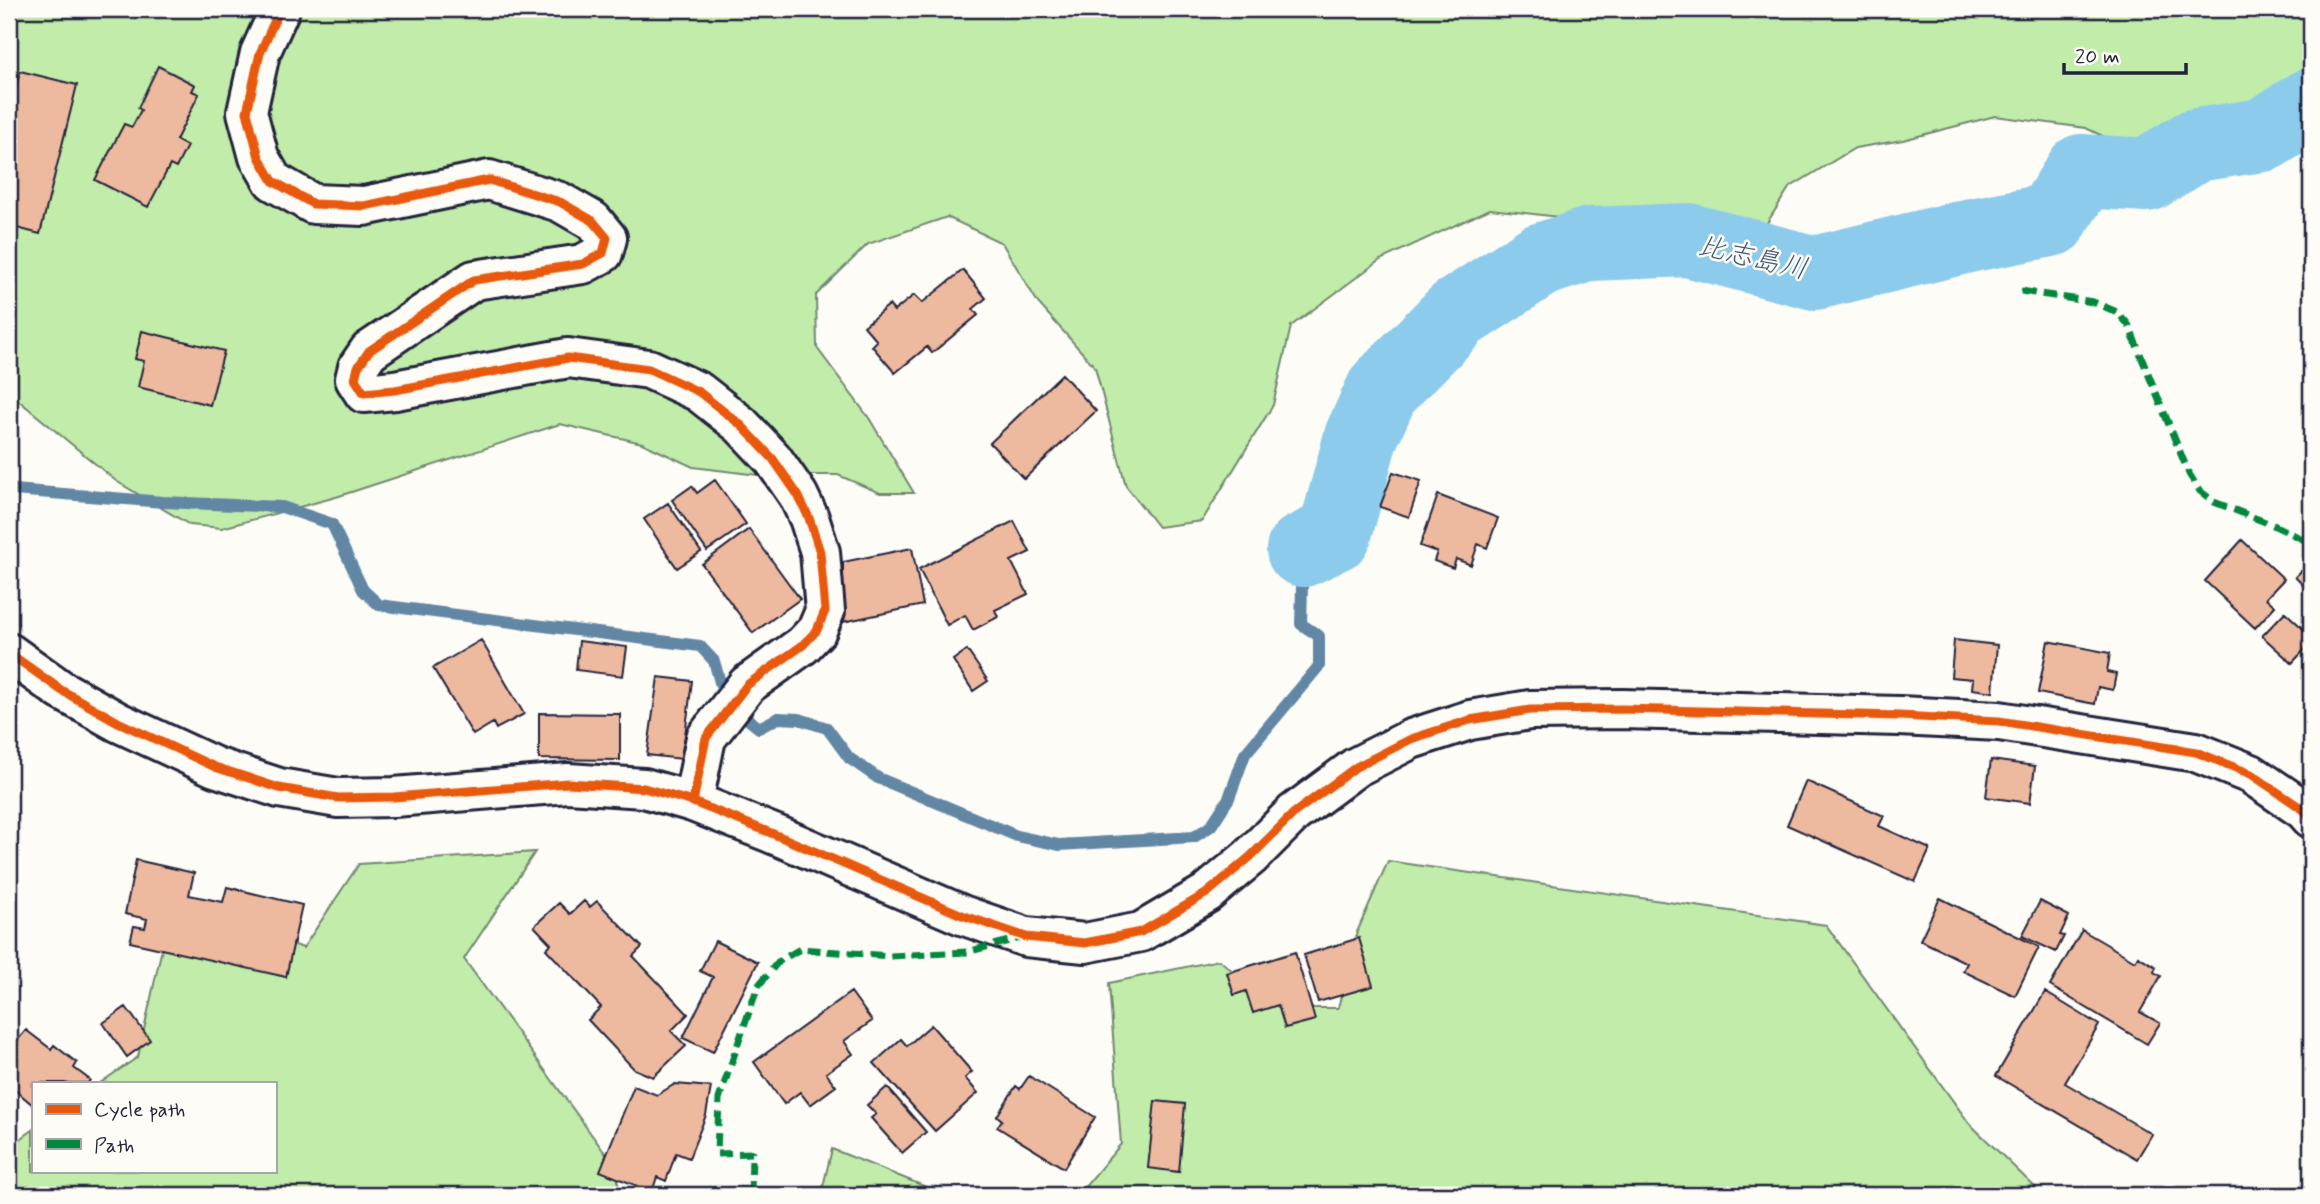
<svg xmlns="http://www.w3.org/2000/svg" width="2320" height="1204" font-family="Mynerve,'Klee One',sans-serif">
<rect width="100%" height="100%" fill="#fdfcf7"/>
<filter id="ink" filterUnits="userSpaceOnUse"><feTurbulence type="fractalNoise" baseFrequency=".0143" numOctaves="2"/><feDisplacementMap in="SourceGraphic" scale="14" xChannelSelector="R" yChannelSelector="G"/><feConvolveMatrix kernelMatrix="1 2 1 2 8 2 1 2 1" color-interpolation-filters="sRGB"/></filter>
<g filter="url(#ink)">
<!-- green -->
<path fill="#c1eca9" stroke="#728772" stroke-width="2" d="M9 9H2311V130L2270 156 2202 175 2140 154 2086 128 1995 116 1903 140 1855 148 1789 188 1760 234 1721 262 1656 265 1585 220 1490 209 1380 260 1291 326 1273 405 1202 521 1158 527 1126 486 1095 367 1038 303 1002 243 947 217 868 244 816 295 817 348 869 418 914 493H880L838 475H758L693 467 642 443 560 424 336 497 222 528 190 525 116 481 12 395H9Z
M535 852 464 959 618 1171V1195H9V1147L33 1130V1171H275V1083H100L138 1057 173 898 303 948 359 864Z
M1388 861 1826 925 1969 1123 2043 1195H1078L1121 1144 1109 983 1219 960 1280 1008H1338L1357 932Z
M832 1149 946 1195H821Z"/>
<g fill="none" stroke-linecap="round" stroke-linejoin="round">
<!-- stream -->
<path stroke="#6287a5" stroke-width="12" d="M9 486 14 490 163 502 282 507 332 524 363 590 379 605 700 646 714 661 723 693
M744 716 759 728 778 718 799 719 827 728 849 758 878 778 1017 836 1059 845 1194 837 1211 826 1229 798 1245 754 1319 666V636L1301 624 1303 550"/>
<!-- river -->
<path stroke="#8ccbec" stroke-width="74" d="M1303 550 1335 534 1361 437 1383 389 1457 314 1540 260 1590 244 1688 240 1815 273 1972 235 2051 220 2082 171 2147 175 2196 145 2263 135 2311 105"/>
</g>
<!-- building -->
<path fill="#edb99f" stroke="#22223b" stroke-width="2" d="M158 66 195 85 192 91 199 94 176 140 187 146 176 168 170 165 148 207 95 180 124 124 132 127 141 110 138 108Z
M20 71 77 85 40 234 9 226V118Z
M963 270 986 298 973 309 978 315 932 353 927 347 895 373 872 346 877 341 864 326 889 305 894 311 914 295 922 303Z
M142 331 224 351 210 405 138 387 144 361 135 359Z
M1062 374 1096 411 1024 479 990 443Z
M1393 472 1421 481 1409 517 1380 507Z
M715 480 746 524 707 551 672 500 692 486 697 493Z
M1438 495 1498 518 1487 548 1478 544 1471 565 1456 559 1453 568 1434 561 1437 552 1420 546Z
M668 503 701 552 677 568 644 519Z
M1014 521 1030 552 1011 561 1028 594 995 610 998 617 973 630 965 615 947 625 919 569Z
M749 529 800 599 753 633 702 564Z
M2242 540 2284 579 2266 598 2275 606 2255 628 2205 581Z
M912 548 923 605 843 622V562Z
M2311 561V593L2295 577Z
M2285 612 2311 636V643L2292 663 2262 636Z
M481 640 524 714 496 729 493 723 473 735 433 668Z
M1954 640 1997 645 1993 692 1972 689 1973 679 1951 677Z
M579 641 627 647 623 676 576 670Z
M2048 641 2110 653 2107 672 2116 674 2113 690 2098 687 2095 704 2038 693Z
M967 650 988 681 973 691 953 660Z
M658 677 692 681 682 759 647 755Z
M539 713 620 714V760L539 759Z
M1991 760 2035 766 2030 803 1986 797Z
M1806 781 1884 816 1879 826 1930 849 1915 882 1787 825Z
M136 860 194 873 189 895 223 902 227 887 302 905 286 977 130 942 134 926 145 928 147 919 125 914Z
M1940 898 2039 947 2015 996 1963 971 1967 963 1920 940Z
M584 901 590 907 597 901 642 947 633 956 688 1014 671 1031 686 1046 653 1077 634 1069 588 1020 601 1007 546 949 551 944 534 926 559 903 570 914Z
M2040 901 2069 916 2060 935 2064 936 2056 952 2022 936Z
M2082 930 2135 961 2138 956 2156 967 2154 972 2161 976 2140 1012 2160 1023 2147 1044 2050 986Z
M1359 938 1373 986 1318 1002 1304 955Z
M715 941 758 962 713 1052 683 1038 713 977 700 971Z
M1295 952 1315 1020 1285 1028 1278 1005 1253 1013 1246 991 1234 995 1227 973Z
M851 992 872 1021 844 1041 853 1054 826 1073 836 1086 810 1105 800 1092 784 1104 754 1062Z
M2045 992 2099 1025 2065 1083 2152 1134 2137 1159 1996 1076Z
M126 1007 150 1040 127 1057 103 1023Z
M931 1025 972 1072 965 1078 978 1093 935 1131 874 1063 901 1039 907 1046Z
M26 1030 51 1049 54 1045 77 1063 74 1068 90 1080 88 1083H33V1105L9 1085V1048L10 1049Z
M1029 1076 1095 1117 1064 1168 997 1127 1002 1120 997 1116 1016 1086 1020 1089Z
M675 1084 711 1087 706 1115 689 1158 676 1153 666 1181 657 1177 652 1192 600 1171 634 1086 657 1095Z
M887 1087 926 1132 902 1153 871 1118 876 1114 867 1105Z
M1155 1101 1185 1104 1179 1172 1148 1168Z"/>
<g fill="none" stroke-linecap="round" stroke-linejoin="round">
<defs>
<path id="minor" d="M280 9 260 53 247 112 259 157 273 181 313 204 364 206 489 180 560 202 593 221 607 238 603 253 583 264 474 280 369 351 358 367 355 379 364 393 395 390 568 358 649 369 699 392 741 425 773 459 798 495 809 518 820 552 825 611 817 630 803 645 747 685 706 738 693 802
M9 653 61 690 118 722 215 767 279 788 338 798 394 797 568 783 644 788 693 802 781 837 962 915 1026 937 1085 943 1141 932 1207 893 1250 857 1294 813 1356 767 1411 739 1470 720 1530 710 1622 709 1899 716 1999 721 2196 752 2251 774 2304 810 2311 818"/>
</defs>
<!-- minor casing -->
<use href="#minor" stroke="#22223b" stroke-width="44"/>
<!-- minor -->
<use href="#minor" stroke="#fdfcf7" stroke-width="38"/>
<!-- quiet -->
<path stroke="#00873e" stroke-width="7" stroke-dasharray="14 7" stroke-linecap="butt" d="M2021 291 2093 302 2117 312 2128 324 2189 474 2200 491 2214 502 2273 525 2311 543
M751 1195 752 1153 717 1154 719 1099 758 986 778 962 800 949 890 956 967 952 1021 938"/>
<defs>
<path id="cycleway" d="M280 9 260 53 247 112 259 157 273 181 313 204 364 206 489 180 560 202 593 221 607 238 603 253 583 264 474 280 369 351 358 367 355 379 364 393 395 390 568 358 649 369 699 392 741 425 773 459 798 495 809 518 820 552 825 611 817 630 803 645 747 685 706 738 693 802
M9 653 61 690 118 722 215 767 279 788 338 798 394 797 568 783 644 788 693 802 781 837 962 915 1026 937 1085 943 1141 932 1207 893 1250 857 1294 813 1356 767 1411 739 1470 720 1530 710 1622 709 1899 716 1999 721 2196 752 2251 774 2304 810 2311 818"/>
</defs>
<!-- cycleway casing -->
<use href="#cycleway" stroke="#fdfcf7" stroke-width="13"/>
<!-- cycleway -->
<use href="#cycleway" stroke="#e8590c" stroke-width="9"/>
</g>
</g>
<g text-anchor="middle" stroke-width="5" stroke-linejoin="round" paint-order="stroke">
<!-- water labels -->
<g font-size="28" font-style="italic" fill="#475d79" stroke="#fdfcf7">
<text transform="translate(1753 256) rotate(13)" y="10">比志島川</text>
</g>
</g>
<!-- margin -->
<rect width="2320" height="1204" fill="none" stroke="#fdfcf7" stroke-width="35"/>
<rect x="18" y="18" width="2285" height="1169" fill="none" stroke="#22223b" stroke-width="2.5" filter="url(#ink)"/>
<!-- legend -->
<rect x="32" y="1082" width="245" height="91" fill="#fdfcf7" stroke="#a5a5ac" stroke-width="2"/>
<rect x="46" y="1104" width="35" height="10" fill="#e8590c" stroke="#a5a5ac" stroke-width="2"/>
<text x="94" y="1116" font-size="21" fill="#22223b">Cycle path</text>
<rect x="46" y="1139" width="35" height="10" fill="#00873e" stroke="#a5a5ac" stroke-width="2"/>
<text x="94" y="1152" font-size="21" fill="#22223b">Path</text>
<!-- scale -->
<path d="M2064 63v10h122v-10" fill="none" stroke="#22223b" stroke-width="3.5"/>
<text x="2075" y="63" font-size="21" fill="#22223b" stroke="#fdfcf7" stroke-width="5" paint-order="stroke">20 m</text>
</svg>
